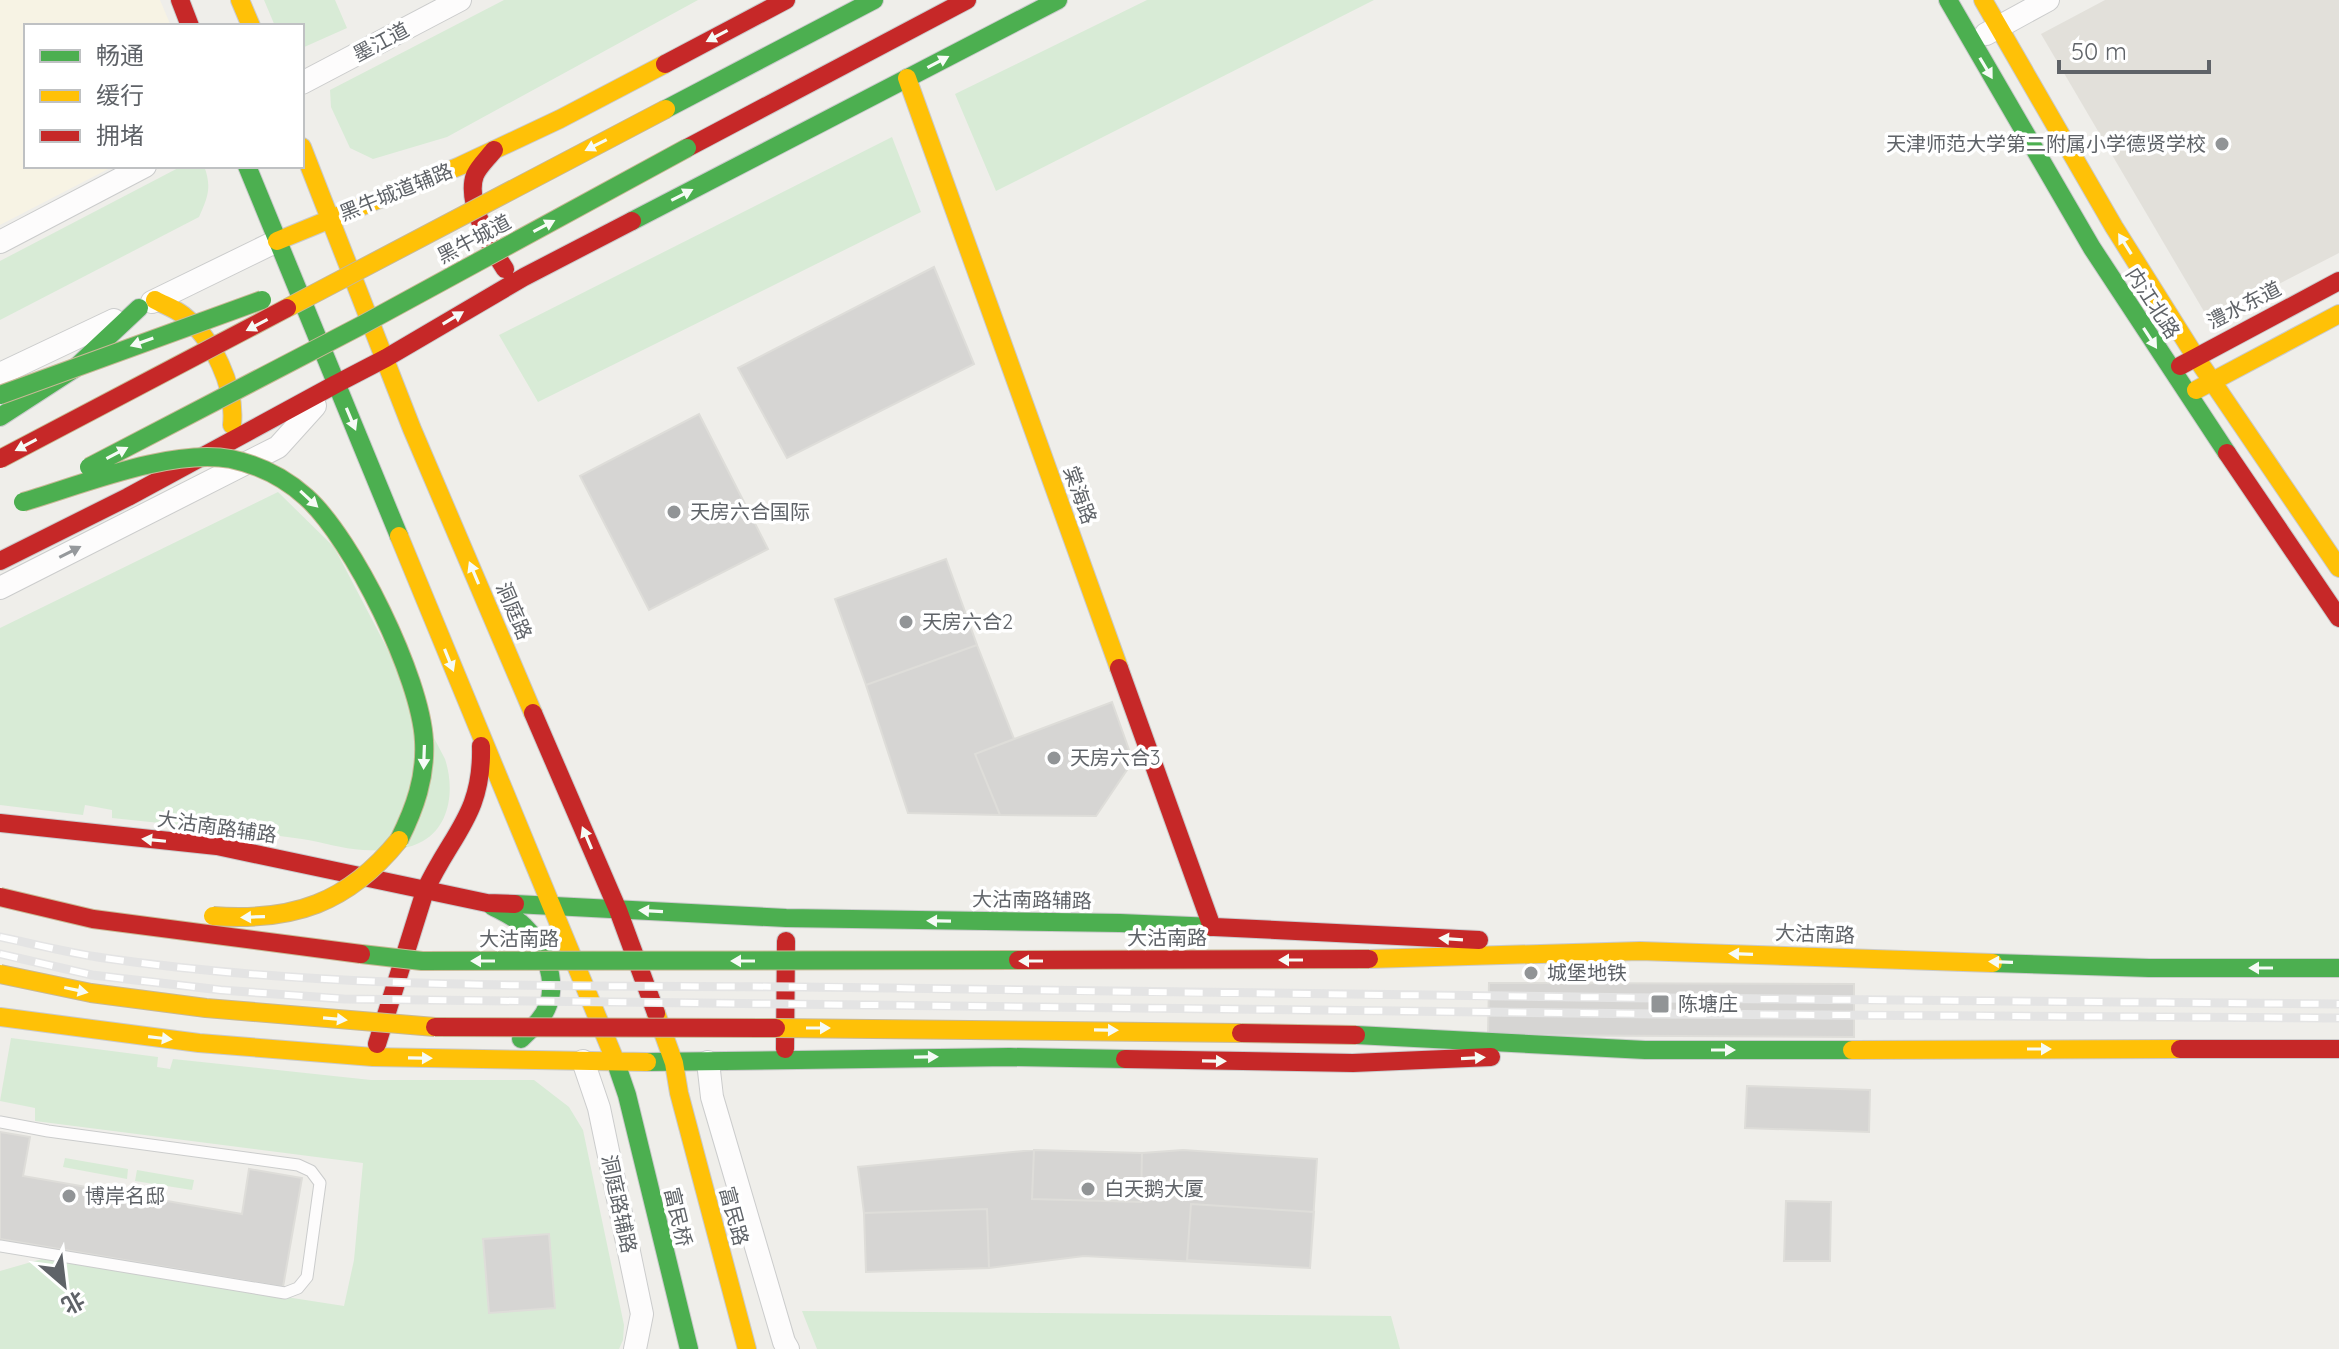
<svg xmlns="http://www.w3.org/2000/svg" width="2339" height="1349" font-family="Quicksand,'Noto Sans SC',sans-serif">
<rect width="100%" height="100%" fill="#efeeea"/>
<!-- commercial -->
<path fill="#f7f3e4" d="M0 0H160L171 26H26V166H114L0 225Z"/>
<!-- education -->
<path fill="#e2e0da" d="M2105 0H2339V253L2209 320 2041 34Z"/>
<!-- green -->
<path fill="#d8ebd6" d="M264 0H335L347 28 302 48V26H275Z
M504 0H698L447 137 373 159 350 148 331 107 330 90Z
M1147 0H1374L996 191 955 94Z
M892 137 921 212 538 402 499 335Z
M182 166H204C212 187 208 197 199 217L0 320V261Z
M278 492 334 547 445 759C454 786 452 824 423 841 406 851 382 851 363 850 342 849 322 842 302 839 239 830 175 825 112 818V810L85 805 83 815 0 805V628Z
M11 1038 158 1057 157 1067 170 1069 173 1059 371 1080H534L569 1107 583 1130 624 1325 623 1340 619 1349H0V1271L42 1259 344 1306 354 1260 363 1163 35 1121V1108L0 1101Z
M65 1158 128 1169 127 1179 63 1167Z
M137 1170 194 1180 192 1190 135 1181Z
M802 1311 1391 1316 1400 1349H817Z"/>
<!-- building -->
<path fill="#d6d5d3" stroke="#deddd9" stroke-width="2" d="M934 267 974 364 787 458 738 368Z
M699 414 768 549 649 610 580 476Z
M946 559 977 645 866 685 835 599Z
M977 645 1014 739 975 754 1000 815 908 813 866 685Z
M1112 702 1133 761 1096 816 1000 815 975 754Z
M1489 983 1854 984V1037L1488 1035Z
M1747 1086 1870 1090 1869 1132 1745 1128Z
M0 1132 30 1137 23 1176 242 1214 249 1169 302 1178 283 1287 0 1239Z
M1034 1150 1142 1153 1183 1150 1317 1159 1310 1268 1084 1256 989 1268 866 1272 864 1213 858 1167Z
M1034 1150 1142 1153 1141 1202 1032 1199Z
M1786 1201 1831 1202 1830 1261H1784Z
M1191 1204 1314 1212 1310 1268 1187 1260Z
M987 1209 989 1268 866 1272 864 1213Z
M549 1234 555 1308 489 1313 483 1239Z"/>
<g fill="none" stroke-linecap="round" stroke-linejoin="round">
<defs>
<path id="lane" d="M0 1122 48 1131 298 1165 311 1171 320 1183 307 1277 298 1288 285 1293 0 1246"/>
<path id="street" d="M1986 34 2048 0
M302 83 460 0
M0 242 145 166
M152 302 277 241
M0 374 114 320
M0 588 278 447 315 406
M583 1061 599 1108 642 1314 635 1349
M708 1062 712 1097 784 1342 788 1349"/>
<path id="fast" d="M1948 0 2092 248 2227 453
M666 109 874 0
M247 166 399 536
M632 221 1058 0
M0 417 74 369 139 308
M515 904 786 918 1120 923 1214 927
M492 906C503 912 515 917 524 926 543 944 558 979 548 1005 543 1019 531 1029 521 1039
M1993 963 2149 968H2339
M1356 1035 1645 1050H1852
M615 1060 627 1095 689 1349
M647 1062 1010 1057 1125 1059"/>
<path id="slow" d="M240 0 251 26
M1983 0 2114 227 2195 356 2339 568
M907 78 1119 668
M302 147 412 429 533 713
M277 241 460 166 560 119 665 64
M155 300C164 305 174 308 183 315 213 339 236 386 232 425
M2196 390 2339 314
M399 536 615 1060
M1369 959 1640 951 1993 963
M656 1013 674 1063 679 1093 747 1349
M0 1017 199 1043 373 1057 647 1062
M1852 1050 2180 1049"/>
<path id="jam" d="M180 0 190 26
M665 64 786 0
M687 148 967 0
M494 150C488 158 479 166 475 175 465 201 491 248 505 269
M2180 366 2339 281
M336 384 386 358 524 277 632 221
M2227 453 2339 618
M0 561 128 497 336 384
M1119 668 1212 927
M533 713 618 910 656 1013
M0 823 217 846 487 903 515 904
M1214 927 1479 940
M377 1044 425 891C451 834 483 815 481 746
M785 1049 786 941
M2180 1049H2339
M1125 1059 1353 1063 1491 1057"/>
</defs>
<!-- lane casing -->
<use href="#lane" stroke="#cbcccc" stroke-width="13"/>
<!-- street casing -->
<use href="#street" stroke="#cbcccc" stroke-width="24"/>
<!-- fast casing -->
<use href="#fast" stroke="#cacacb" stroke-width="20"/>
<!-- slow casing -->
<use href="#slow" stroke="#cacacb" stroke-width="20"/>
<!-- jam casing -->
<use href="#jam" stroke="#cacacb" stroke-width="20"/>
<!-- lane -->
<use href="#lane" stroke="#fdfcfc" stroke-width="11"/>
<!-- street -->
<use href="#street" stroke="#fdfcfc" stroke-width="22"/>
<!-- fast -->
<use href="#fast" stroke="#4caf50" stroke-width="18"/>
<!-- slow -->
<use href="#slow" stroke="#ffc107" stroke-width="18"/>
<!-- jam -->
<use href="#jam" stroke="#c62828" stroke-width="18"/>
<defs>
<path id="rail" d="M0 937C34 944 69 953 104 958 364 995 629 983 891 988 1374 996 1856 1000 2339 1004
M0 954 92 975 221 990 344 999 1660 1014 2339 1018"/>
</defs>
<!-- rail casing -->
<use href="#rail" stroke="#e4e4e4" stroke-width="9"/>
<!-- rail -->
<use href="#rail" stroke="#fff" stroke-width="6" stroke-dasharray="18" stroke-linecap="butt"/>
<defs>
<path id="fast-bridge" d="M0 395 262 300
M89 467 362 325 687 148
M23 502C81 485 171 448 231 459 259 465 285 478 306 497 353 539 421 678 424 741 426 777 415 808 399 840
M361 954 422 961 1018 960"/>
<path id="slow-bridge" d="M287 308 666 109
M213 916C293 922 348 903 399 840
M0 974 91 993 206 1008 435 1027
M776 1028 1241 1033"/>
<path id="jam-bridge" d="M0 459 287 308
M0 897 93 919 361 954
M1018 960 1369 959
M435 1027 776 1028
M1241 1033 1356 1035"/>
</defs>
<!-- fast-bridge casing -->
<use href="#fast-bridge" stroke="#c8b996" stroke-width="20" stroke-linecap="butt"/>
<!-- slow-bridge casing -->
<use href="#slow-bridge" stroke="#c8b996" stroke-width="20" stroke-linecap="butt"/>
<!-- jam-bridge casing -->
<use href="#jam-bridge" stroke="#c8b996" stroke-width="20" stroke-linecap="butt"/>
<!-- fast-bridge -->
<use href="#fast-bridge" stroke="#4caf50" stroke-width="18"/>
<!-- slow-bridge -->
<use href="#slow-bridge" stroke="#ffc107" stroke-width="18"/>
<!-- jam-bridge -->
<use href="#jam-bridge" stroke="#c62828" stroke-width="18"/>
</g>
<!-- one-way arrows -->
<defs><path id="oneway-solid" d="M-6-.8H1V-3.2L6.5 0L1 3.2V.8H-6Z" transform="scale(2)"/></defs>
<g fill="#f6fbf6">
<use href="#oneway-solid" transform="translate(717 36) rotate(152)"/>
<use href="#oneway-solid" transform="translate(938 62) rotate(-28)"/>
<use href="#oneway-solid" transform="translate(1986 68) rotate(59)"/>
<use href="#oneway-solid" transform="translate(596 145) rotate(153)"/>
<use href="#oneway-solid" transform="translate(682 195) rotate(-27)"/>
<use href="#oneway-solid" transform="translate(544 226) rotate(-28)"/>
<use href="#oneway-solid" transform="translate(2125 244) rotate(-122)"/>
<use href="#oneway-solid" transform="translate(453 318) rotate(-31)"/>
<use href="#oneway-solid" transform="translate(257 325) rotate(152)"/>
<use href="#oneway-solid" transform="translate(2150 338) rotate(57)"/>
<use href="#oneway-solid" transform="translate(142 342) rotate(161)"/>
<use href="#oneway-solid" transform="translate(351 419) rotate(67)"/>
<use href="#oneway-solid" transform="translate(26 445) rotate(152)"/>
<use href="#oneway-solid" transform="translate(117 453) rotate(-28)"/>
<use href="#oneway-solid" transform="translate(309 499) rotate(43)"/>
<use href="#oneway-solid" transform="translate(474 573) rotate(-113)"/>
<use href="#oneway-solid" transform="translate(449 660) rotate(68)"/>
<use href="#oneway-solid" transform="translate(424 757) rotate(92)"/>
<use href="#oneway-solid" transform="translate(587 838) rotate(-113)"/>
<use href="#oneway-solid" transform="translate(154 840) rotate(-174)"/>
<use href="#oneway-solid" transform="translate(651 911) rotate(-177)"/>
<use href="#oneway-solid" transform="translate(253 917) rotate(178)"/>
<use href="#oneway-solid" transform="translate(939 921) rotate(-179)"/>
<use href="#oneway-solid" transform="translate(1451 939) rotate(-176)"/>
<use href="#oneway-solid" transform="translate(1741 954) rotate(-178)"/>
<use href="#oneway-solid" transform="translate(1291 960) rotate(180)"/>
<use href="#oneway-solid" transform="translate(483 961) rotate(180)"/>
<use href="#oneway-solid" transform="translate(743 961) rotate(180)"/>
<use href="#oneway-solid" transform="translate(1031 961) rotate(180)"/>
<use href="#oneway-solid" transform="translate(2001 962) rotate(-178)"/>
<use href="#oneway-solid" transform="translate(2261 968) rotate(-180)"/>
<use href="#oneway-solid" transform="translate(76 990) rotate(12)"/>
<use href="#oneway-solid" transform="translate(335 1019) rotate(5)"/>
<use href="#oneway-solid" transform="translate(818 1028)"/>
<use href="#oneway-solid" transform="translate(1106 1030) rotate(1)"/>
<use href="#oneway-solid" transform="translate(160 1038) rotate(7)"/>
<use href="#oneway-solid" transform="translate(2039 1049)"/>
<use href="#oneway-solid" transform="translate(1723 1050)"/>
<use href="#oneway-solid" transform="translate(926 1057) rotate(-1)"/>
<use href="#oneway-solid" transform="translate(420 1058) rotate(1)"/>
<use href="#oneway-solid" transform="translate(1473 1058) rotate(-3)"/>
<use href="#oneway-solid" transform="translate(1214 1061) rotate(1)"/>
</g>
<use fill="#96999c" href="#oneway-solid" transform="translate(70 552) rotate(-27)"/>
<!-- markers -->
<g fill="#919496" stroke="#fff" stroke-width="3">
<circle cx="2222" cy="144" r="8"/>
<circle cx="674" cy="512" r="8"/>
<circle cx="906" cy="622" r="8"/>
<circle cx="1054" cy="758" r="8"/>
<circle cx="1531" cy="973" r="8"/>
<rect x="1650" y="994" width="20" height="20" rx="4"/>
<circle cx="1088" cy="1189" r="8"/>
<circle cx="69" cy="1196" r="8"/>
</g>
<g text-anchor="middle" stroke-width="7" stroke-linejoin="round" paint-order="stroke">
<!-- street labels -->
<g font-size="20" fill="#5f6368" stroke="#fff">
<text transform="translate(381 42) rotate(-28)" y="7">墨江道</text>
<text transform="translate(396 192) rotate(-22)" y="7">黑牛城道辅路</text>
<text transform="translate(474 239) rotate(-28)" y="7">黑牛城道</text>
<text transform="translate(2153 303) rotate(57)" y="7">内江北路</text>
<text transform="translate(2244 305) rotate(-27)" y="7">澧水东道</text>
<text transform="translate(1080 495) rotate(70)" y="7">棠海路</text>
<text transform="translate(514 611) rotate(67)" y="7">洞庭路</text>
<text transform="translate(217 827) rotate(8)" y="7">大沽南路辅路</text>
<text transform="translate(1032 900) rotate(1)" y="7">大沽南路辅路</text>
<text transform="translate(1815 934) rotate(2)" y="7">大沽南路</text>
<text x="1167" y="945">大沽南路</text>
<text x="519" y="946">大沽南路</text>
<text transform="translate(619 1204) rotate(78)" y="7">洞庭路辅路</text>
<text transform="translate(734 1216) rotate(75)" y="7">富民路</text>
<text transform="translate(678 1217) rotate(77)" y="7">富民桥</text>
</g>
<!-- poi labels -->
<g font-size="20" fill="#5f6368" stroke="#fff" text-anchor="start">
<text x="2206" y="151" text-anchor="end">天津师范大学第二附属小学德贤学校</text>
<text x="690" y="519">天房六合国际</text>
<text x="922" y="629">天房六合2</text>
<text x="1070" y="765">天房六合3</text>
<text x="1547" y="980">城堡地铁</text>
<text x="1678" y="1011">陈塘庄</text>
<text x="1104" y="1196">白天鹅大厦</text>
<text x="85" y="1203">博岸名邸</text>
</g>
</g>
<!-- legend -->
<rect x="24" y="24" width="280" height="144" fill="#ffffff" stroke="#bfc1c3" stroke-width="2"/>
<rect x="40" y="50" width="40" height="12" fill="#4caf50" stroke="#bfc1c3" stroke-width="2"/>
<text x="96" y="64" font-size="24" fill="#5f6368">畅通</text>
<rect x="40" y="90" width="40" height="12" fill="#ffc107" stroke="#bfc1c3" stroke-width="2"/>
<text x="96" y="104" font-size="24" fill="#5f6368">缓行</text>
<rect x="40" y="130" width="40" height="12" fill="#c62828" stroke="#bfc1c3" stroke-width="2"/>
<text x="96" y="144" font-size="24" fill="#5f6368">拥堵</text>
<!-- north arrow -->
<g transform="translate(64 1285) rotate(152)" stroke="#ffffff" stroke-width="6" paint-order="stroke">
<path d="M0-6L14 30L0 20L-14 30Z" fill="#5f6368"/>
<text y="-12" font-size="22" font-weight="bold" text-anchor="middle" fill="#5f6368">北</text>
</g>
<!-- scale -->
<path d="M2059 60v12h150v-12" fill="none" stroke="#5f6368" stroke-width="4"/>
<text x="2071" y="60" font-size="24" fill="#5f6368" stroke="#ffffff" stroke-width="6" paint-order="stroke">50 m</text>
</svg>
